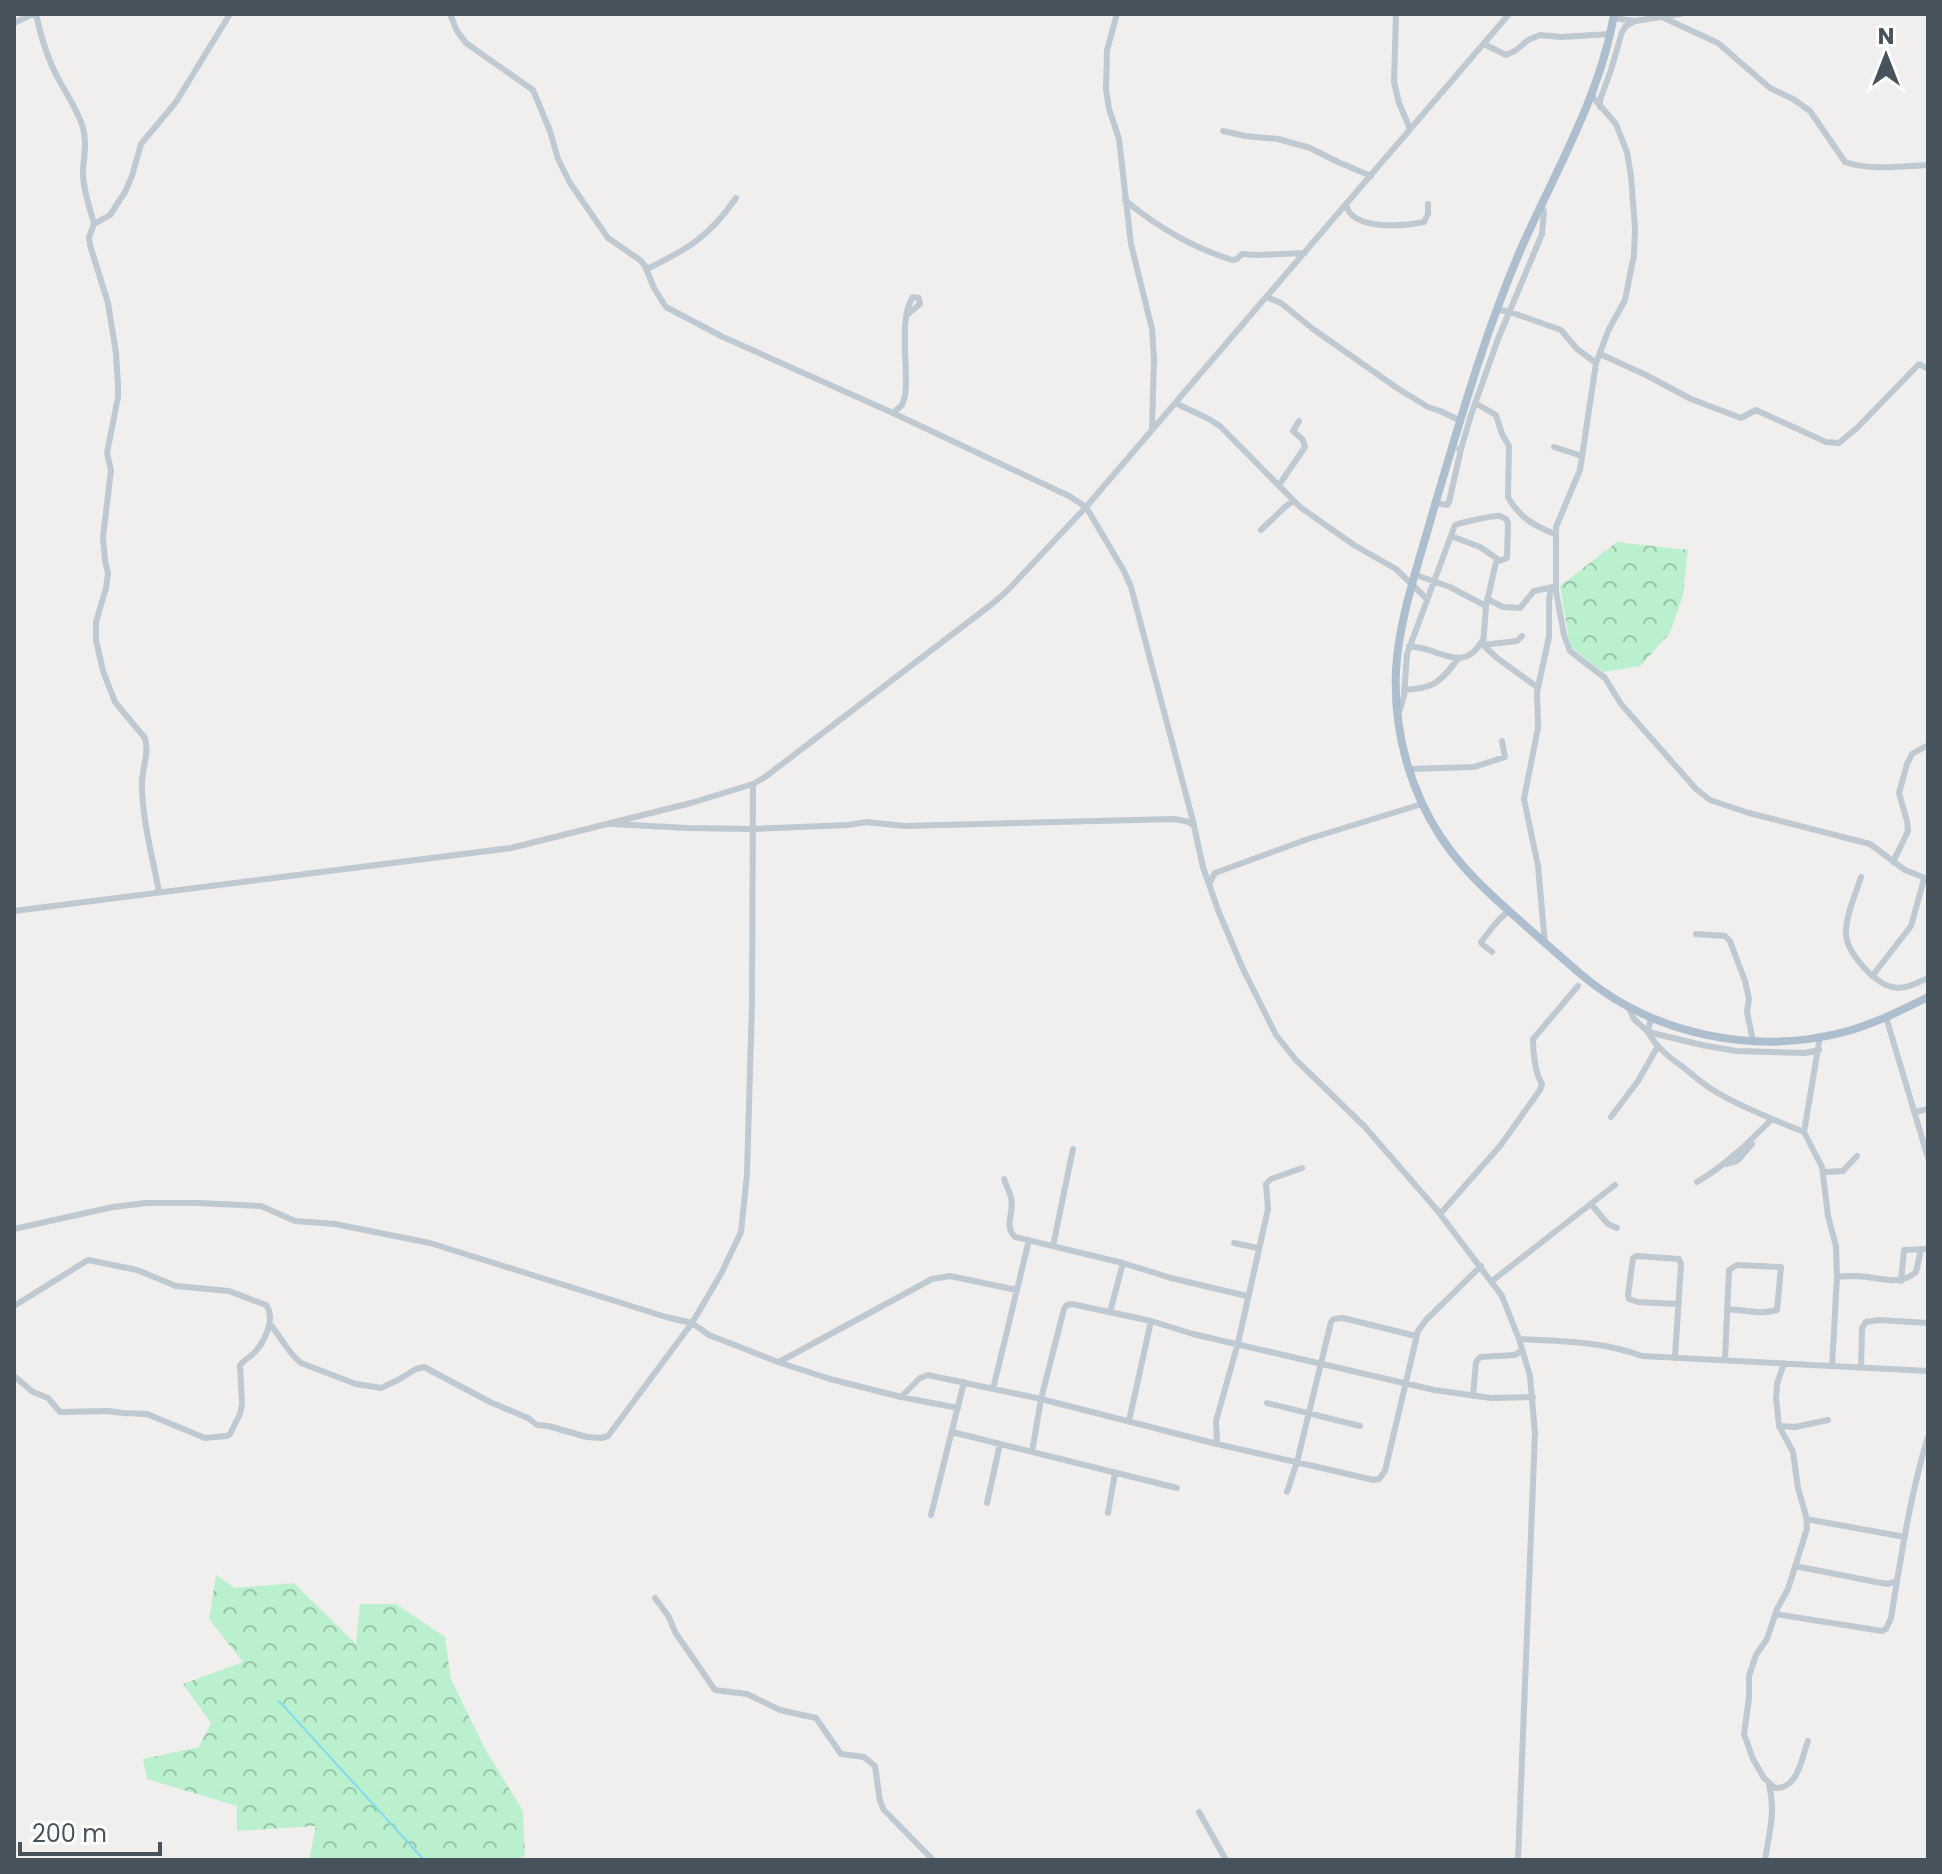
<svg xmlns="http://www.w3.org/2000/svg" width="1942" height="1874" font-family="Poppins,sans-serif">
<defs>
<pattern id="forest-crowns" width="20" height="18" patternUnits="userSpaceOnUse" patternTransform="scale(2)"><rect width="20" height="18" fill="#bbf0ce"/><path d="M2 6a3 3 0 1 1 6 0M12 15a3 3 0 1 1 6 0" fill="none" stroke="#9ac5aa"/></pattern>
</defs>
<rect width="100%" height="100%" fill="#f1eeee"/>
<!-- forest -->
<path fill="url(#forest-crowns)" d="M1617 542 1688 550 1683 595 1670 633 1640 666 1603 672 1570 646 1560 586Z
M216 1575 235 1588 294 1583 356 1644 360 1604H396L445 1637 451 1679 484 1747 523 1811 525 1855 520 1860H309L316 1826 237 1831V1806L147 1779 143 1759 199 1747 211 1723 183 1684 243 1662 209 1619Z"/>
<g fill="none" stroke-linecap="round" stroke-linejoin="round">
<!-- stream -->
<path stroke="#86daee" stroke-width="2" d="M279 1701 424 1860"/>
<!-- minor -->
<path stroke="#bec9d1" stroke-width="6" d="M36 14C41 37 47 58 58 78 66 94 78 110 83 128 87 143 84 155 83 170 82 187 90 208 94 224
M450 14 457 31 466 43 533 90 550 131 558 159 570 183 608 238 640 260 645 266 654 288 666 307 723 337 893 413 1069 496 1086 507 1124 571 1131 587 1194 825
M1117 14 1107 50 1106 89 1109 109 1119 139 1131 244 1152 329 1154 359 1152 428
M1396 14 1394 82 1399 103 1410 129
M1613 18 1635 21 1680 14
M1664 18 1718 43 1770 88 1793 99 1810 111 1845 162C1870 171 1902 166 1928 165
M14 23 33 14
M1484 44 1506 55 1515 51 1528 40 1540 35 1561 37 1610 34
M1591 95 1616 124 1627 152 1631 176 1635 228 1634 255 1625 300 1609 329 1596 363 1580 470 1556 527V591L1564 635 1570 651 1605 678 1621 704 1696 789 1710 800 1749 813 1870 844 1905 870 1928 879
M1600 107V100L1611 70 1622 32 1626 26 1635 21
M1223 131 1245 136 1278 139 1310 148 1338 162 1371 176
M1125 200C1157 227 1191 247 1232 260L1237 259 1242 254 1257 255 1305 253
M1346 205C1353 231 1403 226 1424 222L1428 214V204
M647 269C688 249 709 237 736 198
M1266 297 1281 303 1313 329 1397 388 1428 407 1440 411 1459 420
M1496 309 1510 312 1561 330 1577 349 1596 363
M1600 354 1646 375 1691 399 1741 418 1756 410 1826 442 1839 443 1858 427 1919 364 1928 369
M1175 403 1207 418 1220 426 1300 507 1354 545 1396 569 1427 599
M1475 403 1496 415 1502 434 1509 446 1508 497C1519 517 1534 526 1555 534
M893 413 902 405 905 396C909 372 898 316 913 297L919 298 920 304 908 314
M1554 447 1582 456
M1461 449 1471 415 1498 339 1542 234 1544 211 1541 205
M1279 485 1305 447 1303 440 1293 431 1299 421
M1436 503 1447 505 1449 502 1461 449H1459
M1261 530 1286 506 1294 501
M1451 536 1480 547 1499 560
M1416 575 1450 587 1486 606
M1487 599 1503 607 1520 608 1534 591 1553 587
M1483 645 1517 641 1522 636
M1409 646C1416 647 1423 648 1429 650 1451 658 1468 666 1482 641
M1404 690C1437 688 1439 682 1459 658
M1398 716 1404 696 1407 654 1455 525C1460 523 1493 515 1499 516 1501 516 1504 518 1506 519L1508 523 1507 558 1496 562 1486 606 1483 645 1497 658 1537 687
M1409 769 1474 767 1505 757 1502 741
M612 824 687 828 752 829 849 825 866 822 905 826 1175 819 1189 822 1194 826 1203 867 1218 910 1243 969 1276 1035 1296 1060 1364 1126 1437 1210 1502 1296 1519 1339 1530 1376 1535 1433 1518 1860
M1893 862 1908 831 1907 821 1899 793 1907 764 1912 754 1928 745
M1861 877C1856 894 1846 914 1846 932 1845 951 1874 983 1892 987 1904 990 1917 983 1928 978
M1209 884 1215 873 1308 839 1422 804
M159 892C153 859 141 815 142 781 143 766 149 753 145 738L115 702 103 671 96 640V622L106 588 108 573 105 561 103 537 111 470 107 453 118 397V385L116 353 108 303 90 245 89 237 94 224 110 215 125 192 132 176 141 144 176 102 230 14
M14 911 511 848 691 803 753 784 765 777 992 604 1007 591 1086 507 1509 14
M1696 934 1725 936 1730 941 1745 981 1749 999 1747 1012 1753 1041
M1545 943 1538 866 1524 799 1538 728 1537 692 1549 637V601L1551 587
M1492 952 1482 944 1481 942C1491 930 1495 921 1509 911
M1873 975 1911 926 1924 879
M1628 1006 1634 1019 1648 1032 1702 1045 1736 1051 1805 1053 1819 1050
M1886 1017 1928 1158
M1651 1018 1648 1032C1656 1047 1669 1057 1683 1067 1694 1076 1705 1086 1718 1093 1745 1109 1775 1120 1804 1132
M1820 1037 1804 1132 1822 1167 1828 1216 1836 1246 1837 1277 1832 1366
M1914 1112 1928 1109
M1611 1117 1638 1081 1658 1046
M1727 1164 1737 1161 1752 1144
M1823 1172 1843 1171 1857 1156
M1004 1179C1006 1185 1010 1192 1011 1198 1015 1213 1003 1225 1015 1237L1123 1263 1171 1278 1247 1296
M1697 1182C1726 1165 1748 1143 1772 1119
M1591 1204 1608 1224 1617 1228
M1440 1214 1500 1146 1540 1090 1542 1084C1535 1073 1533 1052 1533 1039L1578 986
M14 1229 113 1207 146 1203H197L261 1206 295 1221 335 1224 430 1243 666 1317 692 1323 709 1335 778 1362 830 1379 901 1397 958 1408
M1234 1243 1258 1248
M1053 1246 1073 1149
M1837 1277C1844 1276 1851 1276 1858 1276 1878 1277 1899 1287 1916 1272L1921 1249
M1492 1281 1615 1185
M1901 1281 1904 1250 1928 1249
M14 1306 88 1260 137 1270 176 1286 229 1291 266 1305C276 1318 265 1341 255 1352 250 1357 244 1360 240 1365L242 1404 240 1414 230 1434 227 1436 205 1438 147 1414 123 1413 108 1411 60 1412 48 1398 33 1392 14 1376
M1110 1312 1123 1263
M270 1324C281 1337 288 1353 301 1363L356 1384 381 1388 398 1380 416 1369 424 1367 490 1402 528 1418 537 1425 548 1426 587 1437 601 1438 608 1436 692 1323 721 1274 741 1232 747 1174 752 1002 753 784
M1519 1339C1561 1341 1602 1341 1642 1356L1928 1371
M1675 1358 1681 1264 1679 1259 1637 1256 1633 1258 1628 1295 1629 1299 1638 1302 1678 1304
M1725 1359 1729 1270 1737 1265 1781 1267 1777 1310C1760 1315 1745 1310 1727 1309
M779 1362 932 1279 950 1276 1017 1290
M1784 1363 1777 1384 1776 1398 1779 1426 1793 1452 1798 1488 1806 1516 1807 1529 1788 1589 1777 1609 1767 1639 1756 1655 1749 1676V1698L1744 1734 1753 1759 1764 1778 1775 1788C1798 1789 1801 1760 1808 1741
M1861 1368 1862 1328 1866 1322 1879 1320 1928 1323
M993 1389 1029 1240
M1473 1396 1476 1362 1480 1357 1515 1355 1522 1350
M901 1397 920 1378 928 1375 1041 1399 1217 1444 1374 1480 1379 1479 1385 1471 1418 1331 1426 1320 1481 1266
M1267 1403 1360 1426
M1129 1421 1151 1321
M1779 1426 1795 1427 1828 1420
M952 1432 1177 1488
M1217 1444 1216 1421 1238 1343 1268 1209 1266 1184 1271 1179 1302 1168
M1032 1452 1041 1399 1064 1309 1067 1305 1072 1304 1151 1321 1193 1334 1434 1390 1491 1398 1533 1397
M1287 1492 1297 1462 1331 1322 1334 1319 1343 1318 1416 1336
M987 1503 1000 1444
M1108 1513 1115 1473
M931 1515 964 1382
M1806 1519 1905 1537
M1795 1566 1876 1582 1888 1584 1896 1581
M655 1598 669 1617 675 1632 715 1690 747 1694 780 1710 816 1718 841 1754 864 1757 875 1766 880 1801 884 1810 933 1860
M1775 1614 1882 1631 1886 1629 1891 1618C1901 1557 1910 1495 1928 1437
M1199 1812 1226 1860
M1765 1860C1769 1834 1776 1811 1769 1785"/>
<!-- major -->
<path stroke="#adbece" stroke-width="8" d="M1614 14C1601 93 1557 169 1524 242 1486 328 1461 418 1434 508 1420 559 1399 617 1396 670 1394 715 1403 762 1422 803 1444 852 1478 884 1518 919 1539 938 1561 957 1583 976 1655 1036 1758 1056 1848 1031 1876 1023 1902 1010 1928 997"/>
</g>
<!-- border -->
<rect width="1942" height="1874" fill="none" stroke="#46525c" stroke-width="32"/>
<!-- north arrow -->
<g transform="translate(1886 56)" stroke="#ffffff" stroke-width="6" paint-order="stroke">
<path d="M0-6L14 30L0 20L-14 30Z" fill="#46525c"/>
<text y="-12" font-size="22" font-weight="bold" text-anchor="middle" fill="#46525c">N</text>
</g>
<!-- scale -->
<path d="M20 1842v12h140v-12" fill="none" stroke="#46525c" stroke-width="4"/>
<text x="32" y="1842" font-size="24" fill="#46525c" stroke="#ffffff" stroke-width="6" paint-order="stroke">200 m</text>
</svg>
